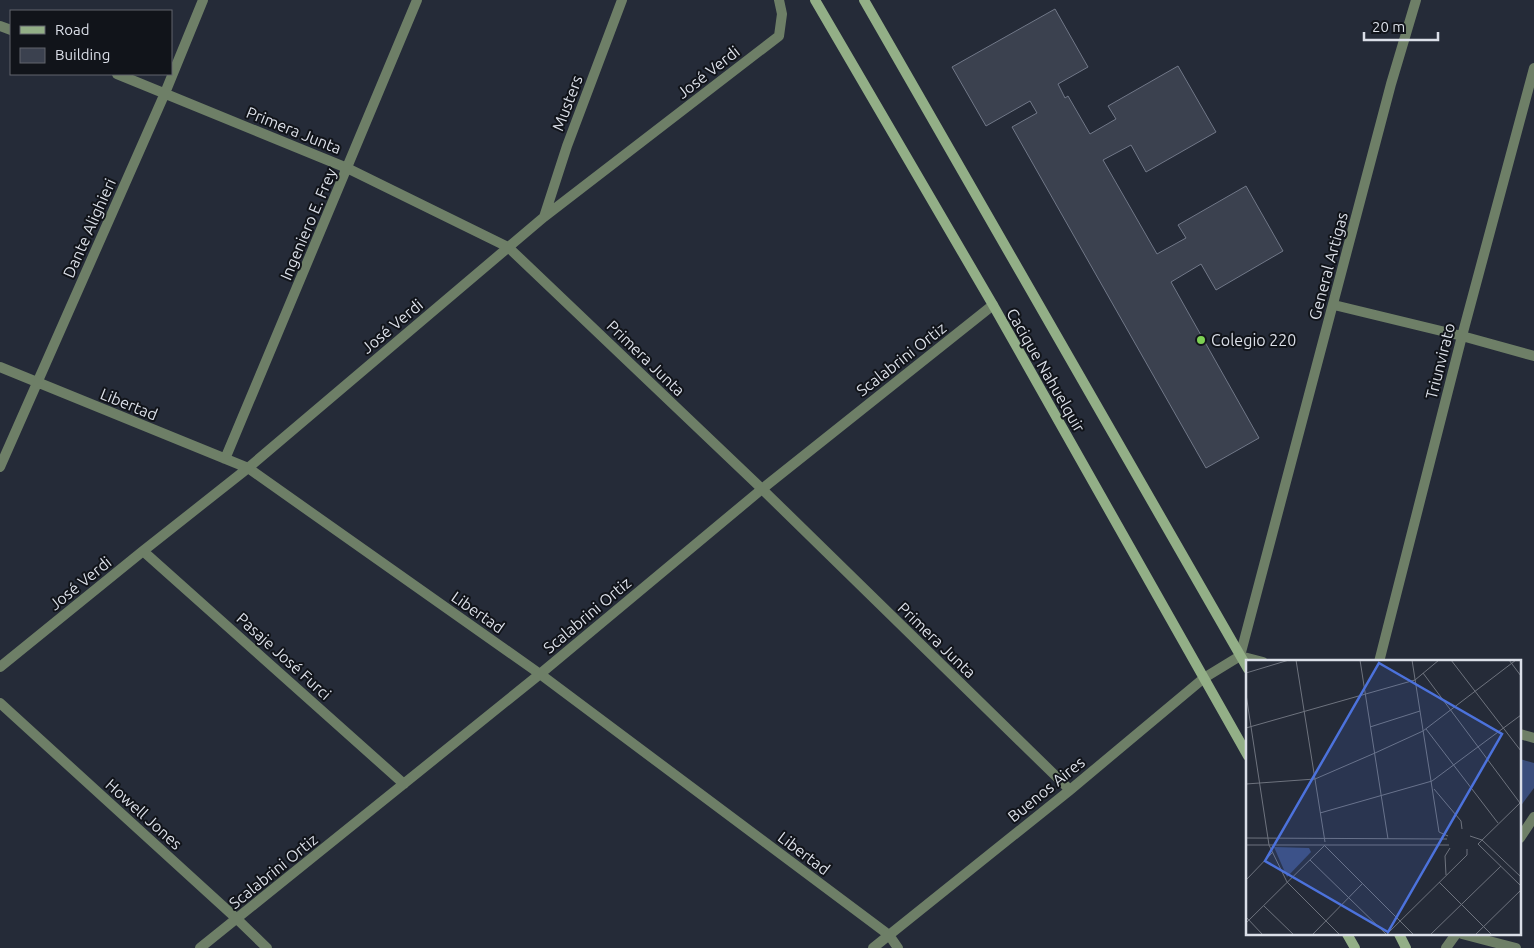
<svg xmlns="http://www.w3.org/2000/svg" width="1534" height="948" font-family="Ubuntu,sans-serif">
<rect width="100%" height="100%" fill="#252b38"/>
<!-- green -->
<path fill="#3a4d7b" d="M1520 759 1534 763V788L1520 807Z"/>
<!-- building -->
<path fill="#3b414f" stroke="#717888" d="M1055 9 1088 67 1058 84 1065 98 1068 96 1090 134 1116 119 1108 106 1178 66 1216 132 1146 172 1131 145 1103 160 1157 254 1186 238 1178 225 1246 186 1283 251 1216 290 1201 264 1171 282 1259 438 1206 468 1012 127 1037 113 1030 101 986 126 952 67Z"/>
<g fill="none" stroke-linecap="round" stroke-linejoin="round">
<!-- street -->
<path stroke="#6e7f67" stroke-width="10" d="M0 26 11 30
M117 74 347 168 508 247 762 489 1070 790
M544 217 567 146 622 0
M1334 305 1462 336 1534 356
M0 367 248 468 540 674 889 935 898 948
M225 459 417 0
M0 467 165 93 203 0
M143 551 404 784
M1240 656 1391 84 1416 0
M1240 656 1263 662
M1379 662 1462 336 1534 68
M0 667 143 551 248 468 544 217 779 36 782 14 779 0
M0 703 237 919 267 948
M1520 734 1534 738
M1520 838 1534 817
M1462 934 1516 948
M200 948 540 674 762 489 993 305
M873 948 1070 790 1204 678 1240 656
M1446 948 1456 934"/>
<!-- secondary -->
<path stroke="#93af87" stroke-width="10" d="M815 0 993 305 1248 756
M864 0 1248 669
M1347 934 1355 948
M1399 934 1406 948"/>
</g>
<!-- markers -->
<circle fill="#7dd153" stroke="#11141a" stroke-width="2" cx="1201" cy="340" r="5"/>
<g text-anchor="middle" stroke-width="4" stroke-linejoin="round" paint-order="stroke">
<!-- street labels -->
<g font-size="16" fill="#dbdfe8" stroke="#11141a">
<text transform="translate(708 72) rotate(-38)" y="6">José Verdi</text>
<text transform="translate(567 103) rotate(-69)" y="6">Musters</text>
<text transform="translate(294 130) rotate(22)" y="6">Primera Junta</text>
<text transform="translate(308 224) rotate(-67)" y="6">Ingeniero E. Frey</text>
<text transform="translate(89 228) rotate(-66)" y="6">Dante Alighieri</text>
<text transform="translate(1328 266) rotate(-75)" y="6">General Artigas</text>
<text transform="translate(392 326) rotate(-40)" y="6">José Verdi</text>
<text transform="translate(646 358) rotate(44)" y="6">Primera Junta</text>
<text transform="translate(901 359) rotate(-38)" y="6">Scalabrini Ortiz</text>
<text transform="translate(1440 361) rotate(-76)" y="6">Triunvirato</text>
<text transform="translate(1046 370) rotate(60)" y="6">Cacique Nahuelquir</text>
<text transform="translate(129 404) rotate(22)" y="6">Libertad</text>
<text transform="translate(80 583) rotate(-39)" y="6">José Verdi</text>
<text transform="translate(478 612) rotate(35)" y="6">Libertad</text>
<text transform="translate(587 615) rotate(-40)" y="6">Scalabrini Ortiz</text>
<text transform="translate(937 640) rotate(44)" y="6">Primera Junta</text>
<text transform="translate(284 656) rotate(42)" y="6">Pasaje José Furci</text>
<text transform="translate(1046 789) rotate(-39)" y="6">Buenos Aires</text>
<text transform="translate(144 814) rotate(42)" y="6">Howell Jones</text>
<text transform="translate(804 853) rotate(37)" y="6">Libertad</text>
<text transform="translate(273 871) rotate(-39)" y="6">Scalabrini Ortiz</text>
</g>
<!-- poi labels -->
<g font-size="16" fill="#dbdfe8" stroke="#11141a" text-anchor="start">
<text x="1211" y="346">Colegio 220</text>
</g>
</g>
<!-- overview -->
<g transform="translate(1246 660)">
<rect width="275" height="275" fill="#252b38"/>
<path d="M28 187 63 188 65 192 41 217Z" fill="#3a4d7b"/>
<path fill="none" stroke="#6e737e" stroke-width="1" d="M50 0 79 182M114 0 142 179M166 0 193 172 202 176M205 0 275 91M263 0 275 16M0 13 43 0M177 13 274 143M0 34 23 185 41 222 94 275M124 67 174 51M0 68 169 20 193 0M180 69 252 163M0 124 69 119 129 93 177 71 270 0M188 129 215 161 216 169M74 153 186 121 275 55M224 176 236 180 275 217M0 178 201 179M232 184 275 142M232 184 275 226M0 185H203M79 186 168 275M64 200 140 274M200 215 199 196 204 188M0 220 27 192M193 222 246 275M18 246 48 275M0 257 17 275M0 263 79 185M66 275 117 223M140 275 221 195V189M184 275 255 206M229 275 275 230"/>
<path fill="#4c72dc" fill-opacity="0.15" stroke="#4c72dc" stroke-width="2.5" d="M133 3 256 74 142 272 19 201Z"/>
<rect width="275" height="275" fill="none" stroke="#dbdfe8" stroke-width="2.5"/>
</g>
<!-- legend -->
<rect x="10" y="10" width="162" height="65" fill="#11141a" stroke="#62656c"/>
<rect x="20" y="26" width="25" height="8" fill="#93af87" stroke="#62656c"/>
<text x="55" y="35" font-size="15" fill="#dbdfe8">Road</text>
<rect x="20" y="48" width="25" height="15" fill="#3b414f" stroke="#62656c"/>
<text x="55" y="60" font-size="15" fill="#dbdfe8">Building</text>
<!-- scale -->
<path d="M1364 32v8h74v-8" fill="none" stroke="#dbdfe8" stroke-width="2.5"/>
<text x="1372" y="32" font-size="15" fill="#dbdfe8" stroke="#11141a" stroke-width="4" paint-order="stroke">20 m</text>
</svg>
